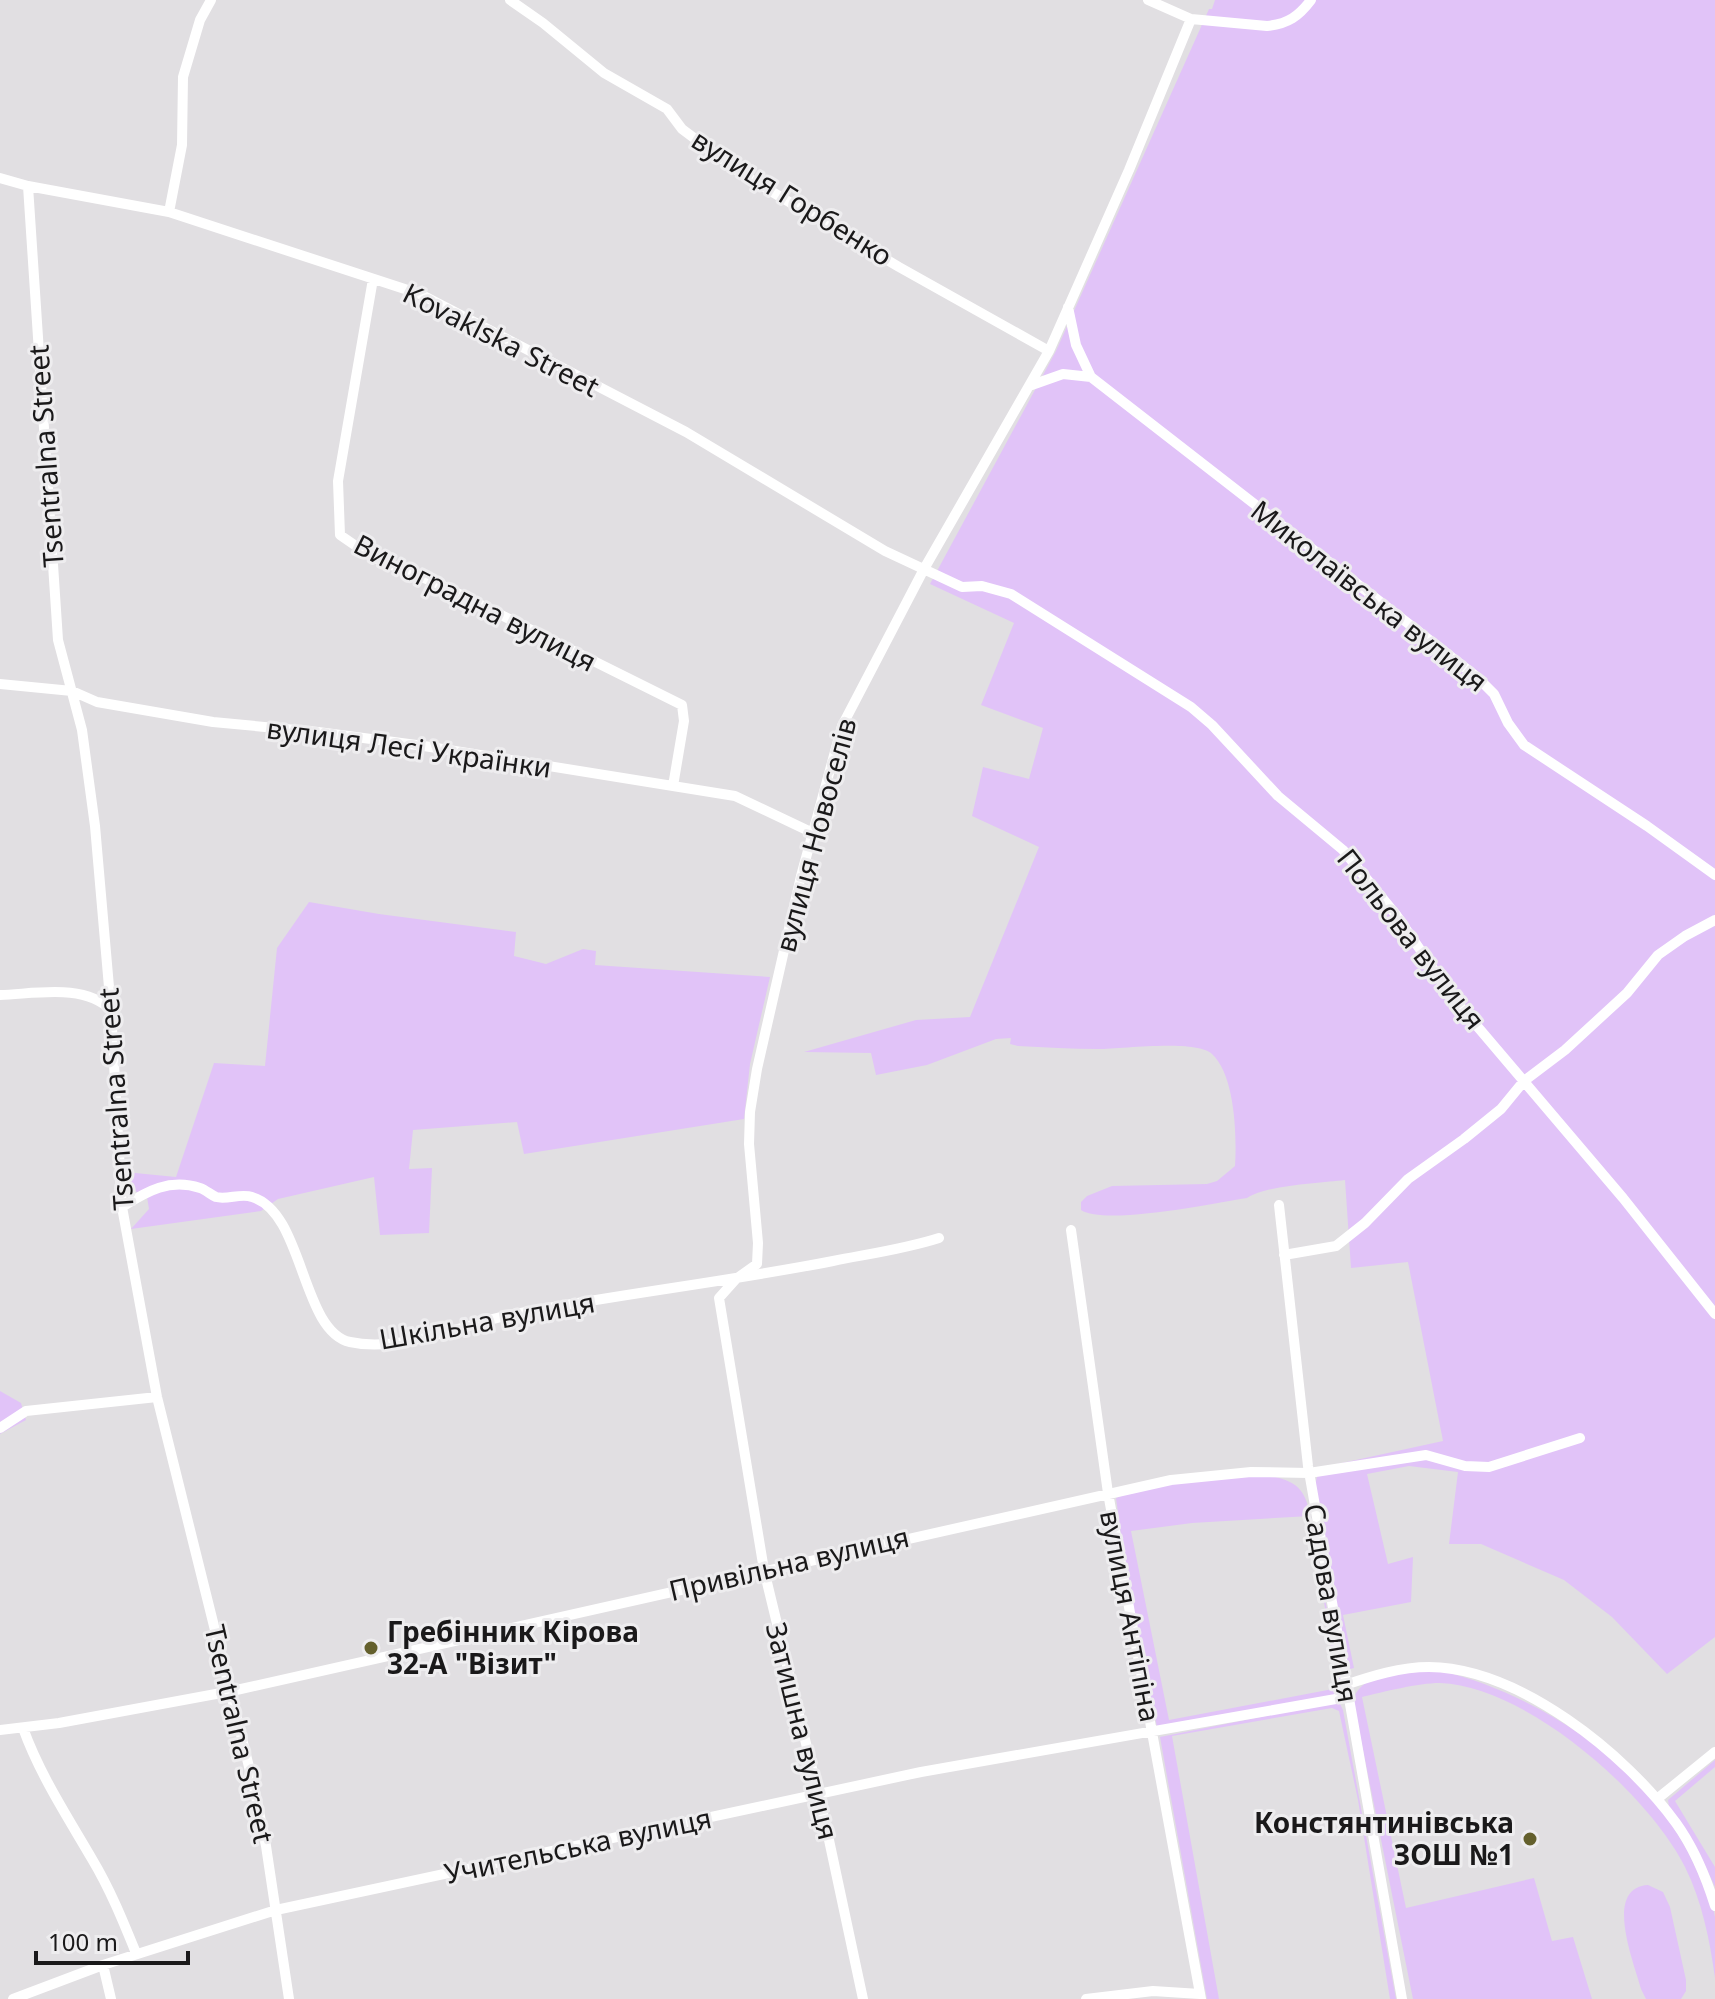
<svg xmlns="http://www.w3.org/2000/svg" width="1715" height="1999" font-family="'Noto Sans',sans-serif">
<rect width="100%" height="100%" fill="#e1dfe2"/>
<!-- green -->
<path fill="#e1c3f8" d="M1215 0H1715V1637L1667 1674 1612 1617 1564 1580 1481 1544H1449L1458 1472 1409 1466 1367 1474 1388 1564 1413 1557 1411 1602 1343 1615 1354 1668 1350 1669 1345 1665 1314 1490 1319 1468 1443 1441 1408 1262 1351 1268 1345 1180C1321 1183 1267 1185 1247 1198 1215 1203 1105 1226 1081 1210V1202L1087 1196 1112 1186 1207 1184 1217 1181 1235 1166C1237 1136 1235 1075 1212 1054 1196 1039 1121 1049 1098 1049 1071 1049 1045 1047 1018 1046L1010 1044 1011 1038 996 1039 927 1065 876 1075 871 1053 804 1052 916 1020 970 1017 1039 847 972 816 983 767 1029 779 1043 728 981 705 1014 623 930 584 1056 351 1209 9H1212Z
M309 902 379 914 516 932 514 956 546 964 583 949 596 951 595 965 770 977 750 1064 744 1119 524 1154 517 1122 413 1130 409 1169 432 1168 429 1233 380 1235 374 1177 278 1199 261 1211 131 1229 149 1209 147 1197 131 1189 125 1172 176 1177 214 1063 265 1066 277 948Z
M0 1391 21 1403 26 1420 0 1434Z
M1261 1474C1292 1480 1305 1484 1310 1516L1192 1523 1131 1531 1169 1720 1338 1688 1319 1571 1341 1676 1340 1692 1334 1696 1157 1727 1126 1572 1116 1498 1144 1487Z
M1442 1671C1550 1698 1662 1776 1702 1883 1706 1893 1713 1905 1715 1917 1715 1936 1715 1959 1715 1978 1710 1941 1702 1901 1685 1867 1648 1793 1526 1686 1440 1683 1418 1683 1383 1692 1362 1697L1406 1908 1534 1878 1552 1941 1573 1937 1592 1999H1413L1353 1700C1363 1668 1415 1673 1442 1671Z
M1331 1703 1340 1704 1343 1710 1396 1999H1390L1358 1800 1339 1711 1332 1708 1172 1736 1219 1999H1207L1160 1737Z
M1715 1760V1767L1675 1801 1715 1867V1887L1696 1846 1669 1806 1668 1800Z
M1648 1885 1663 1892 1670 1907 1686 1980V1991L1681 1999H1646L1641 1989C1634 1962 1603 1888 1648 1885Z"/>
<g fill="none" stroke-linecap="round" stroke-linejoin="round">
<!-- minor -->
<path stroke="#fff" stroke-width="10" d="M510 0 543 23 604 73 667 109 682 129 742 174 899 267 1049 351
M1148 0 1191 19 1267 26C1288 24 1299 16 1311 0
M0 178 28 186 169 212 420 294 686 432 885 551 962 587 982 586 1011 594 1191 707 1212 725 1278 796 1343 850 1397 916 1454 999 1623 1198 1715 1314
M28 186 58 640 82 730 95 826 111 1010 122 1207 157 1397 254 1787 266 1846 289 1999
M169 212 182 145 183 77 200 20 211 0
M373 279 338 481 340 535 372 557 439 584 682 705 684 721 673 786
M1068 307 1076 345 1091 377 1477 677 1494 694 1508 723 1524 745 1647 826 1715 875
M1029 386 1063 374 1091 377
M0 684 72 691 97 702 213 722 318 732 424 746 735 796 813 833
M0 995C35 994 84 983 111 1010
M1279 1205 1308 1466 1402 1999
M122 1207C147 1191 170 1178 200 1188 206 1190 211 1195 216 1197 227 1200 241 1193 252 1197 304 1212 301 1331 350 1342 399 1353 462 1325 510 1315 618 1294 726 1282 833 1261 868 1254 905 1249 939 1238
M1071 1230 1108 1493 1201 1999
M1284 1255 1336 1246 1365 1223 1408 1179 1464 1139 1501 1109 1524 1081 1565 1050 1627 993 1658 955 1685 936 1715 920
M0 1428 26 1411 157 1397
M1345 1685C1372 1676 1400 1667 1429 1667 1519 1668 1625 1753 1676 1823 1694 1848 1706 1877 1715 1906
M23 1728C40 1775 67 1816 92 1859 110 1889 123 1921 136 1953
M0 1730 59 1723 232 1691 1171 1480 1251 1472 1309 1473 1426 1455 1465 1466 1489 1467 1580 1438
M1657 1799 1715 1752
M103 1965 111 1999
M13 1999 103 1965 276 1910 921 1772 1347 1697
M863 1999 826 1826 764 1570 719 1298 736 1279 757 1264 758 1243 749 1144 750 1112 757 1069 801 876 842 726 924 569 1049 351 1129 170 1191 19
M1086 1999 1153 1991 1200 1994"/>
</g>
<!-- markers -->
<g fill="#64602d" stroke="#eeedef" stroke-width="3">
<circle cx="371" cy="1648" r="8"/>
<circle cx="1530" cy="1839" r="8"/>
</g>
<g text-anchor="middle" stroke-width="6" stroke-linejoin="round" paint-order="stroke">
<!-- street labels -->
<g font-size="28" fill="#1a191a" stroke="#eeedef">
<text transform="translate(792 198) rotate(32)" y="10">вулиця Горбенко</text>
<text transform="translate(501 340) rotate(27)" y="10">Kovaklska Street</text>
<text transform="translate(46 456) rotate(-94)" y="10">Tsentralna Street</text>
<text transform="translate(1369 596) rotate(38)" y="10">Миколаївська вулиця</text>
<text transform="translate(475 603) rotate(27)" y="10">Виноградна вулиця</text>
<text transform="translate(409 748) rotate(8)" y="10">вулиця Лесі Українки</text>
<text transform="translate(816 835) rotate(-75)" y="10">вулиця Новоселів</text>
<text transform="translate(1411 939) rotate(52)" y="10">Польова вулиця</text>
<text transform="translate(116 1099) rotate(-94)" y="10">Tsentralna Street</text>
<text transform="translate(487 1321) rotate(-10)" y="10">Шкільна вулиця</text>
<text transform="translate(789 1564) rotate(-13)" y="10">Привільна вулиця</text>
<text transform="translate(1331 1603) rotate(80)" y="10">Садова вулиця</text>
<text transform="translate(1130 1616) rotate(79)" y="10">вулиця Антіпіна</text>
<text transform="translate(802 1731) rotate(76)" y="10">Затишна вулиця</text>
<text transform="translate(239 1734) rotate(77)" y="10">Tsentralna Street</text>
<text transform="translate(578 1846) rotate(-12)" y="10">Учительська вулиця</text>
</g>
<!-- poi labels -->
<g font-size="28" font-weight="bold" fill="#1a191a" stroke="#eeedef" text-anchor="start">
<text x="387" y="1642">Гребінник Кірова<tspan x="387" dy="32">32-А "Візит"</tspan></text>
<text x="1514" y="1833" text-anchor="end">Констянтинівська<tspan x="1514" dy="32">ЗОШ №1</tspan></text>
</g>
</g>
<!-- scale -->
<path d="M36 1951v12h152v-12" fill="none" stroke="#1a191a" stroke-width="4"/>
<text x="48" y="1951" font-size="24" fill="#1a191a" stroke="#eeedef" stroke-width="6" paint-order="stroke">100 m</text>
</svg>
